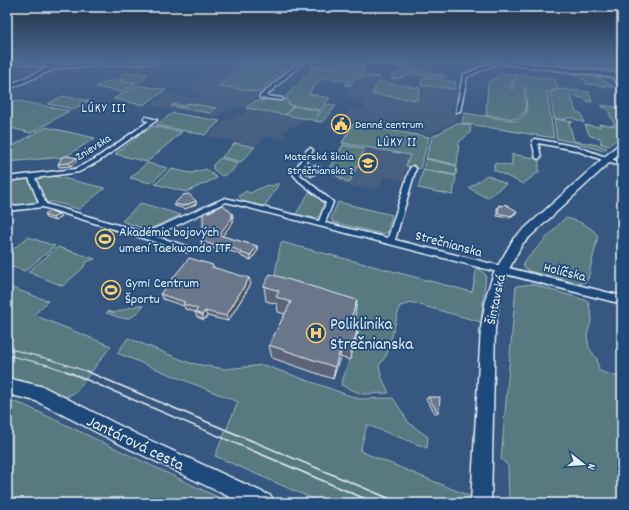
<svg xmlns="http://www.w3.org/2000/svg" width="629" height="510" font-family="Dekko,sans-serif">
<rect width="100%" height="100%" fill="#36577f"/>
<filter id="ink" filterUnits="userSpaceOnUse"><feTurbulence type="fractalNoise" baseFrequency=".025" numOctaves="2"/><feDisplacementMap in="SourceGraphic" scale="8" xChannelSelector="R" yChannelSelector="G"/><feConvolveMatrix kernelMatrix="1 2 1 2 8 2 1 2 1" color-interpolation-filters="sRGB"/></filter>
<g filter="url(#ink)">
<!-- built -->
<path fill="#466082" d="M238 61H296L245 108 241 107 223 113 218 117 150 105 168 93 196 98 199 94 191 92 194 89 188 88 214 71 223 72Z
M387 78 406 83 459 90 456 105 451 106 450 111 457 115 456 121 430 135 343 120 350 109 368 111 364 110 366 107 362 106 364 101 344 98 358 80Z
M249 110 302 119 296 127 290 126 283 134 288 135 284 140 265 136 257 146 207 136 224 121 246 113Z
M342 144 409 156 404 174 409 175 407 181 383 177 379 189 365 187V189L346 185 325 171Z"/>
<!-- green -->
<path fill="#577a80" stroke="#a0b6bc" d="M250 62 286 67 259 92 219 86Z
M319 62 312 64 313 66H322V68L325 67 323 66 337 65V67H340L339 65 340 64 356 66 354 68H357L358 66 366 67 362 69 364 70 361 74 353 73 380 77 355 79 350 86 345 85 348 81 323 78 310 90H312L308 94 330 98 320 110 290 105 288 99 284 98 313 69 320 68 313 67 311 63Z
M408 68 411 69V71L413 69 430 71 432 72 431 74 445 75V77H440L411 74 397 79 391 78 394 74Z
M575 72 599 78 614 87 587 84 586 81 575 75Z
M123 73H136L148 74 144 77 146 78 137 83 120 80Z
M503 74H516V79L511 82V89H513L512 82 518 79V75L553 79 556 81 558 88 547 93 554 138 462 123 464 113 516 121 527 113 526 90 524 87 526 112 514 119 486 115 488 82Z
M423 77 456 82 455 89 421 85Z
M108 81H118L135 84 121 92 96 87Z
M378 82 420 88 417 100 372 94Z
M138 85 166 90 143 105 113 99Z
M560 89 589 92 592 102 586 101 584 98 571 96 576 112 581 113 584 123 573 118H566V120L554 118 550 93Z
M63 96 89 101 73 109 48 104Z
M269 99 280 101 282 99 286 100 289 105 293 106 285 115 246 108 255 101H260Z
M14 100 69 111 31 133 7 127V104Z
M188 103 216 108 210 113 171 106 173 104 184 106Z
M327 104 336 105 327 118H325L322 122 314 121Z
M602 105 622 108V134L609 146 600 143H602L600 138 590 136 585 125 600 127 599 124 615 126 607 108 602 107Z
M294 106 320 111 312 120 286 115Z
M173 113 220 121 205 135 156 125Z
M554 119 573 122 569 123 574 141 599 145 607 148 604 151 573 142 557 139Z
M457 123 471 126 470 133 459 142 457 165 426 158 432 137Z
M353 124 429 137 420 169 406 166 410 155 342 143Z
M153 126 182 132 147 162 115 154Z
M46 127 95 138 65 157 7 162V149Z
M235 143 255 147 241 162 222 157Z
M343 145 365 149 349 183 329 171Z
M512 154 539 159V172L523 184 494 170V163L512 166Z
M220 158 236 162 238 164 231 172 222 176 213 169V165Z
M426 159 457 166 456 175 423 169Z
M147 163 168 168 151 183 130 178Z
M171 169 191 173 206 169 217 178 186 192 155 184Z
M423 170 456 176 453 195 418 188Z
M487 175 506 184 487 198 469 188Z
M53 176 105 188 79 209 53 202 7 206V185L11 180Z
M275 184H279L266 204 261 207C253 205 243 204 239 196L246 191 250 193 267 185 273 186Z
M310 191C321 198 329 205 320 217L313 218 296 214Z
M338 202 392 215 387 233 382 234 333 222 331 219Z
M141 203 181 215 147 230 122 221Z
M565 218C575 219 593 227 598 236L588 279 582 284 529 271 523 266 524 262Z
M28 237 55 246 25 271 7 265V254Z
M281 242 472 292 477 267 486 275 481 322 409 302V304L400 306 387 354 379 366 382 378 389 393 362 394 341 385 357 336 272 290Z
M58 247 95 259 86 262 84 267 63 286 28 272Z
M532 284 588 301 592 318 587 335 589 348 597 359 599 371 622 378V503H509L508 466 501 459 516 286Z
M7 286 48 301 34 315 111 346 76 392 66 397 7 377Z
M138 305 143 306C129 324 125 319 106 313L108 311 114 313Z
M128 338 190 363 225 369 264 365 359 399 393 398 409 423 428 437 427 448 367 425 360 451 472 497V503H322L215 456 238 402 117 353Z
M7 400 24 405 230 503H7Z"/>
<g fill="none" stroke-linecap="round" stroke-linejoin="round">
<defs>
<path id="street" d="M300 61H304L266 96 282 98V100L260 98V96Z
M370 61H379L407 65 405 66Z
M496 61H501L467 77 460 111 456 112 463 75Z
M615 74H622V76H614V74Z
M146 117 157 120 99 161 79 172 35 178 46 204 145 233 225 198 319 221 326 203 298 180 293 174 307 150 310 148 313 150 299 174 333 202 325 223 388 238 410 168 413 166 416 168 395 240 622 296V304L226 202 154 236 190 247 191 249 187 252 43 207 7 211V207L39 203 29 178 7 181V177L75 169 95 159 149 121 144 120V118Z
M535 139 578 147 622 163V167L575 150 538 143 541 157 538 159 536 158 532 141Z"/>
<path id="secondary" d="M17 61C30 60 44 64 57 64 90 65 123 58 156 61L153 63 57 68 7 90V86L49 67 20 63Z
M493 61H509L615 73 617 74 622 81V88L620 87 613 77 496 63Z
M622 143V151L522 244 507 273 500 293 495 328 491 503H471L481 328 487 293 494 273 514 238 619 144Z
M7 378 44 387 136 434 271 496 274 503H242L124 446 36 401 7 394Z"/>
</defs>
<!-- street casing -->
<use href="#street" stroke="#e8f1f8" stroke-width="3"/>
<!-- secondary casing -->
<use href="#secondary" stroke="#e8f1f8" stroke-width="3"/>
<!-- street -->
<use href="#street" fill="#1f4a7a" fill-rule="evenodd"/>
<!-- secondary -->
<use href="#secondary" fill="#1f4a7a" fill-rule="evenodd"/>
<!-- tram-far1 -->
<path stroke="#e8f1f8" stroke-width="1" d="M7 348 52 360 89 372
M7 355 48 365 68 372"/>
<!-- tram -->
<path stroke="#e8f1f8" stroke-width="1.5" d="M66 371 375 503
M86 371 400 503"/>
</g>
<!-- wall -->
<path fill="#5c6577" stroke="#e8f1f8" d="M553 61H622V71L557 63Z
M77 158 78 160 70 166 59 167 58 164Z
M304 169H321L320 172 311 177 304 172Z
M196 201V204L185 209 175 206 174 204Z
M499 205 516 213 509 218 497 216V208Z
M59 214 61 216 55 221 46 218 44 215Z
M233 217V222L222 236 257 246 258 250 251 260 242 257 241 255 236 253 220 248 218 250 202 245 201 241 208 233 204 232 203 228Z
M214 268 251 284 228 321 207 316 204 320 197 317 195 312 185 309 184 306 163 299 160 294Z
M264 286 355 315 353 320 360 322 357 336 350 360 340 357 333 379 272 358 269 345 285 314 278 312 277 304 266 301Z
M428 397 439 411 437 413H435L426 399Z"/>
<!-- shaded-wall -->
<path fill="#4b5361" stroke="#e8f1f8" d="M77 158 78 160 70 166 69 163Z
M320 166V172L311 177V174L318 168Z
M196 201V204L185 209 184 206Z
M517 211 516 213 509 218 511 216Z
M232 213 233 217V222L220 239 219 235Z
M59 214 61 216 55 221 53 218Z
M219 244 220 248 218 250 217 246Z
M257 246 258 250 251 260 250 256Z
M249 278 251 284 228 321 226 316Z
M357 300 355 315 349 333 351 319Z
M205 311 207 316 204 320 202 315Z
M360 322 357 336 350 360 352 347Z
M342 343 340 357 333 379 335 367Z"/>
<!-- building -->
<path fill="#6b768a" stroke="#e8f1f8" d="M573 61H622V66Z
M67 156 77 158 69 163 58 164 62 157Z
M308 164 320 166 318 168 321 169 311 174 304 169Z
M189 194 196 201 184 206 174 204 183 195Z
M505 204 517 211 511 216 498 213 499 205 503 206Z
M223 205 232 213V218L219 235 257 246 250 256 241 253 242 252 235 249 219 244 217 246 201 241 210 230 203 228V214L206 212H209Z
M50 211 59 214 53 218 44 215Z
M189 258 213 265 212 267 249 278 226 316 205 311 202 315 195 312 198 309 183 304 185 302 160 294Z
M270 274 357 300 351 319 360 322 352 347 342 343 335 367 269 345 291 302 276 297 279 291 264 286Z
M428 397H440L439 411H437Z"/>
</g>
<!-- sky -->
<linearGradient id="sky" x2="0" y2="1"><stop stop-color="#1e3046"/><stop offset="0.46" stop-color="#4c6990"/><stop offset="1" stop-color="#4c6990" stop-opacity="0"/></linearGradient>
<rect width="629" height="132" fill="url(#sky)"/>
<!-- icons -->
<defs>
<symbol id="civic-ring" viewBox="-11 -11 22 22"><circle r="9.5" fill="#1f4a7a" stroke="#ffd166" stroke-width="1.5"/><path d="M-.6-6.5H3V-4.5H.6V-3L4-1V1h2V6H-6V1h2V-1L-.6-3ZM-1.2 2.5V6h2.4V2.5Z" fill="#ffd166"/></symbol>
<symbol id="school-ring" viewBox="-11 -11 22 22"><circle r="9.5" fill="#1f4a7a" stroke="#ffd166" stroke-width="1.5"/><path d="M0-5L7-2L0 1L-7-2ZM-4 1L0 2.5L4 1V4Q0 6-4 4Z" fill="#ffd166"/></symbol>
<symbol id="stadium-ring" viewBox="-11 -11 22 22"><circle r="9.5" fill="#1f4a7a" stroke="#ffd166" stroke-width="1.5"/><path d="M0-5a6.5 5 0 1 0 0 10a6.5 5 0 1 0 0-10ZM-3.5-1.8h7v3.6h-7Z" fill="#ffd166"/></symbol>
<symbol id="hospital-ring" viewBox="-11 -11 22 22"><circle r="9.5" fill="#1f4a7a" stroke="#ffd166" stroke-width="1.5"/><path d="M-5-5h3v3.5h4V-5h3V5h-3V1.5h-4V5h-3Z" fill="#ffd166"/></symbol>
</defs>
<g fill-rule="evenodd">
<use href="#civic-ring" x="330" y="113" width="22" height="22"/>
<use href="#school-ring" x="357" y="152" width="22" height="22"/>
<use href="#stadium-ring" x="94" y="228" width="22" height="22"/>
<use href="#stadium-ring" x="100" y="279" width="22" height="22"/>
<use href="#hospital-ring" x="305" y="322" width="22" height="22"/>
</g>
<g text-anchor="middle" stroke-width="3.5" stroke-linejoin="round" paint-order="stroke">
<!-- far-poi labels -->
<g font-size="12" fill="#e8f1f8" stroke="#1f4a7a" text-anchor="start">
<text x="355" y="128">Denné centrum</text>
<text x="354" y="160" text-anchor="end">Materská škola<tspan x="354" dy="14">Strečnianska 2</tspan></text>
</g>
<!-- far-street labels -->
<g font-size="12" fill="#e8f1f8" stroke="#1f4a7a">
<text transform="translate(93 147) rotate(-32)" y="4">Znievska</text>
</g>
<!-- far-neighbourhood labels -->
<g font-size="13" letter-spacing="1" fill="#e8f1f8" stroke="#1f4a7a">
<text x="104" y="112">LÚKY III</text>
<text x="397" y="146">LÚKY II</text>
</g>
<!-- poi labels -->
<g font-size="14" fill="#e8f1f8" stroke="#1f4a7a" text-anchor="start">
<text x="119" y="236">Akadémia bojových<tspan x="119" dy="16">umení Taekwondo ITF</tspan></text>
<text x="125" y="287">Gym1 Centrum<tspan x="125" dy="16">Športu</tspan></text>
</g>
<!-- street labels -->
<g font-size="14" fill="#e8f1f8" stroke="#1f4a7a">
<text transform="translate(449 243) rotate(15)" y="5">Strečnianska</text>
<text transform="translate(565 271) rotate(14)" y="5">Holíčska</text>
<text transform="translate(495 299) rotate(-78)" y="5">Šintavská</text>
</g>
<!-- near-poi labels -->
<g font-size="17" fill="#e8f1f8" stroke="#1f4a7a" text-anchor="start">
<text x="330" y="329">Poliklinika<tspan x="330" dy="20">Strečnianska</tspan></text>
</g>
<!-- near-street labels -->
<g font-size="17" fill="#e8f1f8" stroke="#1f4a7a">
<text transform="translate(136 442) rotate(26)" y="6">Jantárová cesta</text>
</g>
</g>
<!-- margin -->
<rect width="629" height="510" fill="none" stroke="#1f4a7a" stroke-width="24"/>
<rect x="12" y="12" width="605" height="486" fill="none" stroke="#e8f1f8" stroke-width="1.5" filter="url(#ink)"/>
<!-- north arrow -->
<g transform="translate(583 464) rotate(107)" stroke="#1f4a7a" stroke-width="3" paint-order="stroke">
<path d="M0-3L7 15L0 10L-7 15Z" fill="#e8f1f8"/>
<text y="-6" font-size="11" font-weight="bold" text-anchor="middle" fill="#e8f1f8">N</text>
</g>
</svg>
